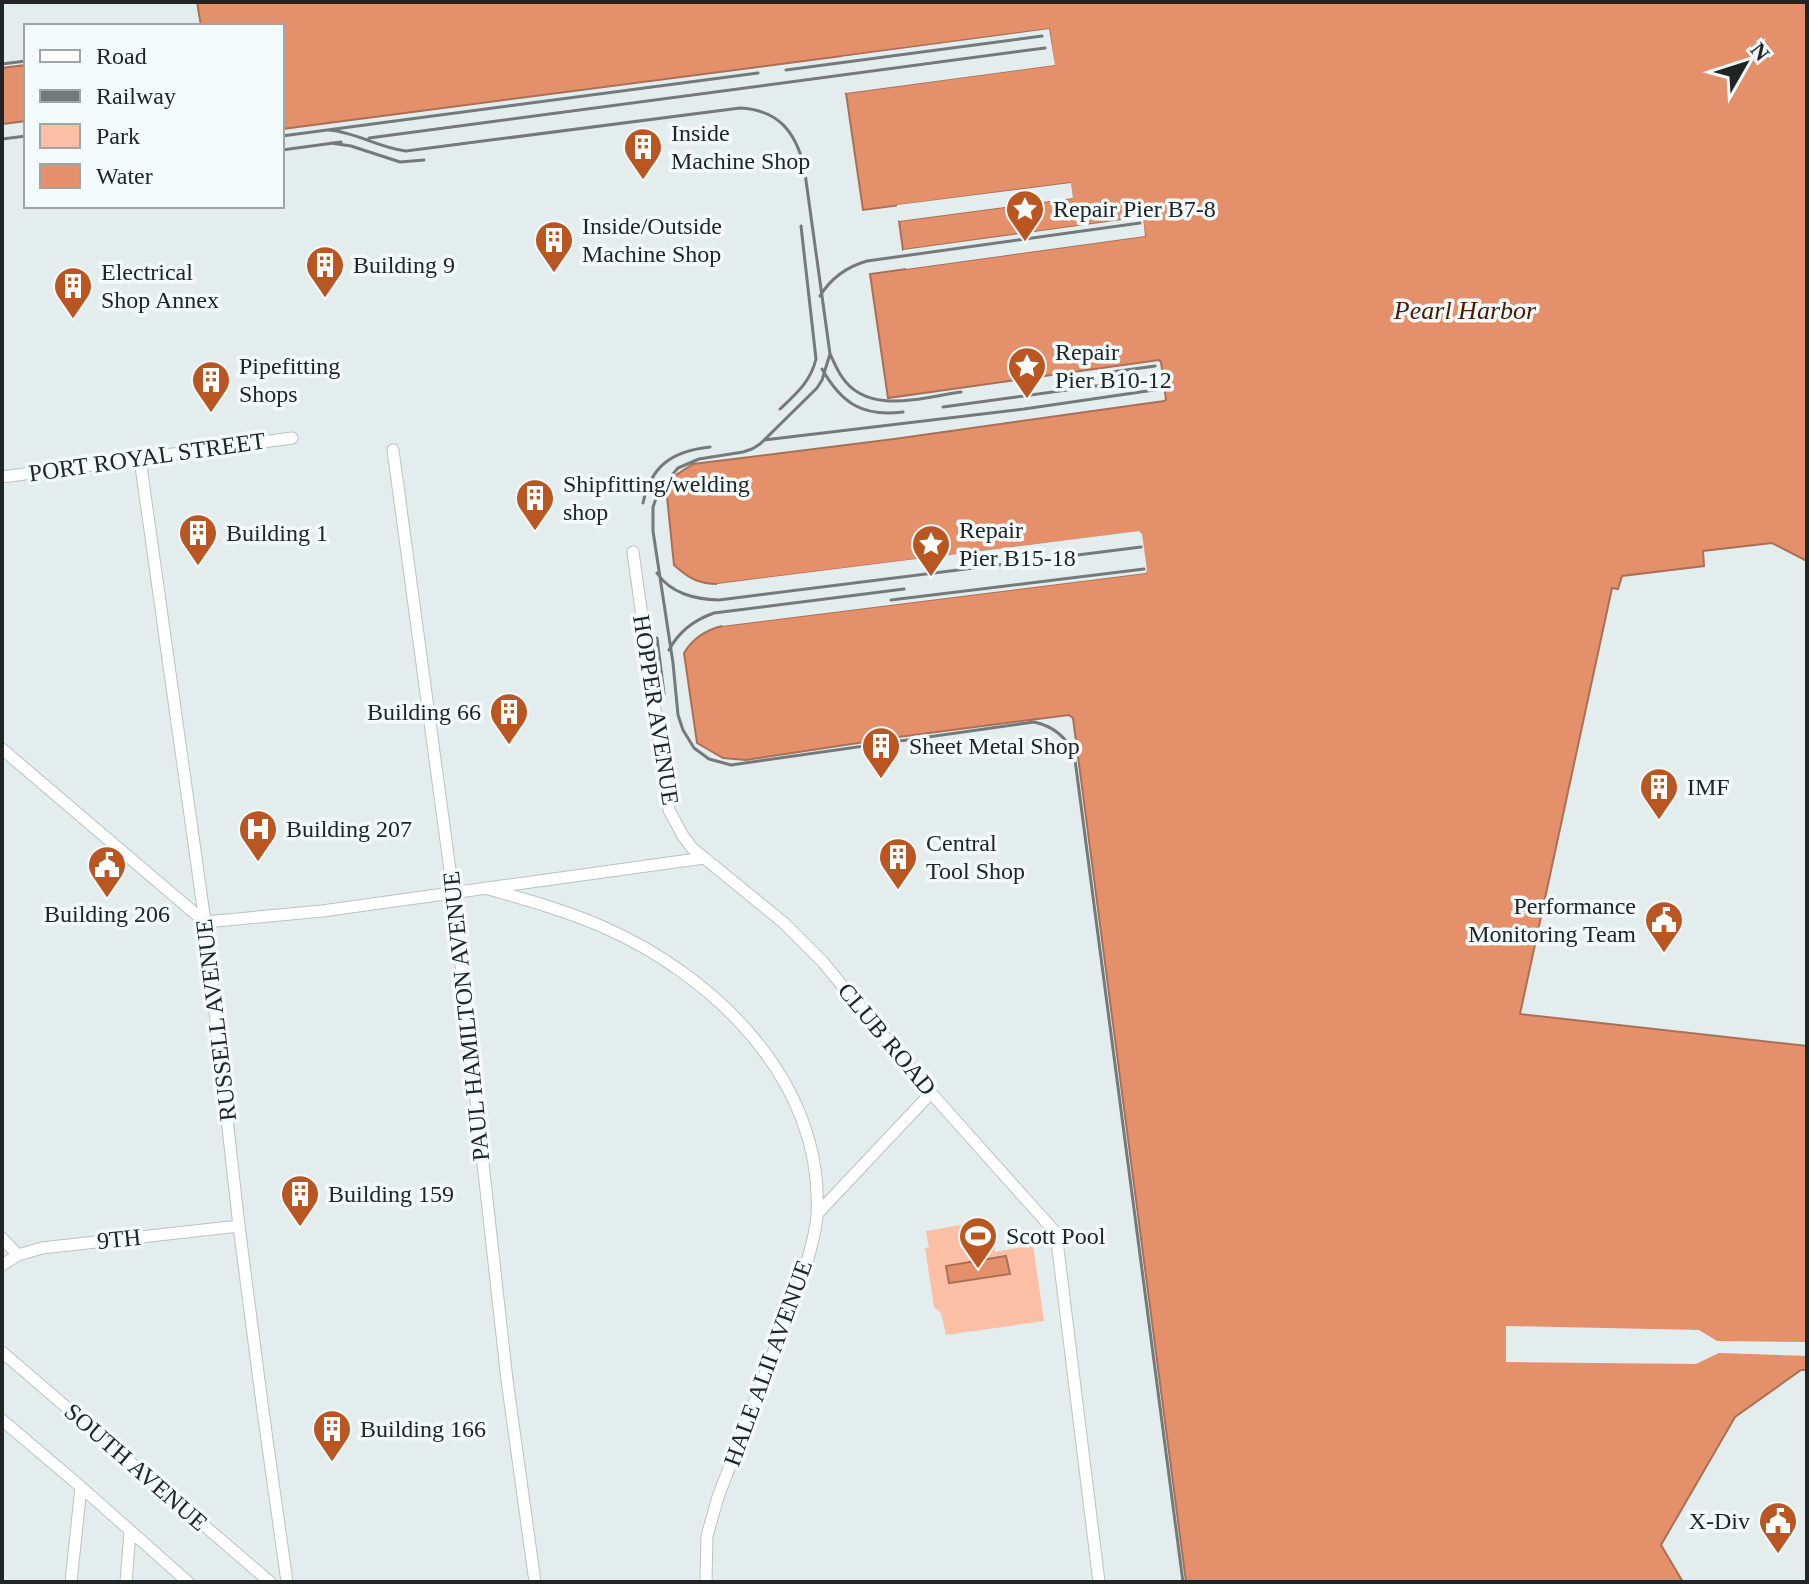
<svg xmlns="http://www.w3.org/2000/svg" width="1809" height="1584" font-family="Georgia,serif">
<rect width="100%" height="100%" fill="#e4edee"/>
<!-- green -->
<path fill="#fbbfa5" d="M978 1222 982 1244 994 1243 995 1252 1033 1245 1044 1321 946 1335 941 1313 934 1307 925 1248 929 1247 926 1231Z"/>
<!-- water -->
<path fill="#e4906b" stroke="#aa7056" stroke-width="2" d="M197 2H1807V561L1772 543 1703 551 1704 566 1622 576 1618 589 1612 588 1520 1014 1807 1046V1370H1801L1735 1417 1661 1545 1683 1582H1186L1073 718 1069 715 898 737 746 760 723 758 697 743 684 653C693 638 706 630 722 626L1146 573 1139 532 717 584C698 584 687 577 674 565L666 487 673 477 693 464 894 439 1164 401 1166 400 1161 362 1159 360 888 398 870 274 1145 236 1142 217 903 250 899 221 1072 198 1070 183 863 210 846 93 1054 65 1049 29 282 129V26H201Z
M26 65V121L2 124V68Z
M1006 1256 1010 1274 949 1283 946 1266Z"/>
<!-- pier -->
<path fill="#e4edee" d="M1049 29 1055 65 846 93 845 89 1050 62 1046 33 841 61V57Z
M1071 183 1073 198 899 221 898 217 1068 194 1067 187 897 209V205Z
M1143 217 1145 236 906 269 905 265 1141 233 1140 222 903 254V250Z
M1139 531 1142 534 1147 570 1146 573 722 626V622L1143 569 1138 536 717 588V584Z
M1506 1326 1699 1330 1717 1341 1807 1342V1356L1719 1353 1696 1364 1506 1362Z"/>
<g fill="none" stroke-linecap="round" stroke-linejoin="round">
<defs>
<path id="minor" d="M393 450 453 892 507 1380 535 1582
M140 459 205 922 239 1226 263 1411 287 1582
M2 477 292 438
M633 552 669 810 683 836 692 848 784 923 822 961 931 1093 1056 1233 1099 1582
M2 749 205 922
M485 888C524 899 564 910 601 926 714 975 824 1081 817 1214 816 1234 809 1254 804 1273L718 1497 707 1536 706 1582
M205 922 322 911 704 858
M817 1214 931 1093
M2 1238 18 1255
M2 1265 18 1255 42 1248 239 1226
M2 1352 270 1582
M2 1420 81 1487 188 1582
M71 1582 81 1487
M126 1582 130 1532"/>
</defs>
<!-- minor casing -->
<use href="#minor" stroke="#bac2c2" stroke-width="13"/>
<!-- minor -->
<use href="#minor" stroke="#fff" stroke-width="11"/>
<!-- rail -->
<path stroke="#74797a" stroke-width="3" d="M2 64 26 61
M786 70 1042 36
M329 130C356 132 379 148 406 151L740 108C778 110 795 131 804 166L830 354 822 380 817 388 760 444 752 449 743 452 699 459 678 468 659 490 653 507V531L673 663 678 715 683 730 694 748 709 759 731 765 1034 722C1053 726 1064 736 1074 752L1183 1582
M282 136 758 73
M369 138 1045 48
M2 139 26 136
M331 143 351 146 400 162 424 160
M282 150 341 142
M820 296C831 278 846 267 867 261L1140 223
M830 354C834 362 837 370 842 377 868 416 923 397 961 392
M822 369C842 404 863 417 903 412
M1112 372 1155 366
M943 407 1133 381
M780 409C796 394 811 381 816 359L801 226
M764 440 1024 409 1161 389
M643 503C651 465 673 451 710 447
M657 573C671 594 695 599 719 600L1141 547
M891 600 1144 569
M657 638 664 694
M669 650C679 631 694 620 714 613L904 589"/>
</g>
<!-- icons -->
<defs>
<symbol id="building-pin" viewBox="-11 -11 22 30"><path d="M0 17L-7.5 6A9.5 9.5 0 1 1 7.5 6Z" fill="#ba5621" stroke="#f2fafb"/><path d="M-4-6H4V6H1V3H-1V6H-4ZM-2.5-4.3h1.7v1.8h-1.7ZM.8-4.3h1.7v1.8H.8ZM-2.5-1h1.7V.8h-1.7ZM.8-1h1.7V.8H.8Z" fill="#fff"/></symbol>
<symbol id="sight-pin" viewBox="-11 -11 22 30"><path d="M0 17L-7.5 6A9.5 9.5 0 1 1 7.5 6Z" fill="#ba5621" stroke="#f2fafb"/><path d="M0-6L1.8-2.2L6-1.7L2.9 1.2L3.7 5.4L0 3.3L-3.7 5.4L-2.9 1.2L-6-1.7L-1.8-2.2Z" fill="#fff"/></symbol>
<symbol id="hospital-pin" viewBox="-11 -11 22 30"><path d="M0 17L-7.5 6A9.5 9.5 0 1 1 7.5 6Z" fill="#ba5621" stroke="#f2fafb"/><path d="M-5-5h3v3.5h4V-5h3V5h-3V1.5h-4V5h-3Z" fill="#fff"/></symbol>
<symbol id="civic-pin" viewBox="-11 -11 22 30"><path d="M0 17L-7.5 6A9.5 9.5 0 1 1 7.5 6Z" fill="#ba5621" stroke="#f2fafb"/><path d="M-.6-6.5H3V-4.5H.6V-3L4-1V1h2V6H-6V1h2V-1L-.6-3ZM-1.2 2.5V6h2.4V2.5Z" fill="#fff"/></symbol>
<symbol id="stadium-pin" viewBox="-11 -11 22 30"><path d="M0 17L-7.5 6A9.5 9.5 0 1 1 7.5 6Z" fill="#ba5621" stroke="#f2fafb"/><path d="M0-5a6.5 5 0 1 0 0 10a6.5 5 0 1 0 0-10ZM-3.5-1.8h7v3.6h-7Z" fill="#fff"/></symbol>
</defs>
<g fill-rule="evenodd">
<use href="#building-pin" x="621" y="125" width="44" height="60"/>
<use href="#sight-pin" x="1003" y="187" width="44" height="60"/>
<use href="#building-pin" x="532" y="218" width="44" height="60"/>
<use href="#building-pin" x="303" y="243" width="44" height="60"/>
<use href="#building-pin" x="51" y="264" width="44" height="60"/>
<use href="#sight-pin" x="1005" y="344" width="44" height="60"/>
<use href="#building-pin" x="189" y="358" width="44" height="60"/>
<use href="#building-pin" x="513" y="476" width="44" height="60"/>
<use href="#building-pin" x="176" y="511" width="44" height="60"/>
<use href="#sight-pin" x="909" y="522" width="44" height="60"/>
<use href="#building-pin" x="487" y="690" width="44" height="60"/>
<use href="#building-pin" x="859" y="724" width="44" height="60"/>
<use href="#building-pin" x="1637" y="765" width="44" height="60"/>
<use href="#hospital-pin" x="236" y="807" width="44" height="60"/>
<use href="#building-pin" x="876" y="835" width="44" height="60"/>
<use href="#civic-pin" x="85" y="843" width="44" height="60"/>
<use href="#civic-pin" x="1642" y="898" width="44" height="60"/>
<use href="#building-pin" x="278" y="1172" width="44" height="60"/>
<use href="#stadium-pin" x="956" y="1214" width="44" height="60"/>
<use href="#building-pin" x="310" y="1407" width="44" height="60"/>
<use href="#civic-pin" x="1756" y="1499" width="44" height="60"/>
</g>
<g text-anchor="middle" stroke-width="7" stroke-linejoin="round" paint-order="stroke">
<!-- poi labels -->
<g font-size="24" fill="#222525" stroke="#f2fafb" text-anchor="start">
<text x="671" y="141">Inside<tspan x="671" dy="28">Machine Shop</tspan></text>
<text x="1053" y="217">Repair Pier B7-8</text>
<text x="582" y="234">Inside/Outside<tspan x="582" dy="28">Machine Shop</tspan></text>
<text x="353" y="273">Building 9</text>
<text x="101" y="280">Electrical<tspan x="101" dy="28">Shop Annex</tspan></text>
<text x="1055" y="360">Repair<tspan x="1055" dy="28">Pier B10-12</tspan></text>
<text x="239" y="374">Pipefitting<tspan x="239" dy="28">Shops</tspan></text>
<text x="563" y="492">Shipfitting/welding<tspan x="563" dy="28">shop</tspan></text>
<text x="959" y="538">Repair<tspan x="959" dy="28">Pier B15-18</tspan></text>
<text x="226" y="541">Building 1</text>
<text x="481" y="720" text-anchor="end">Building 66</text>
<text x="909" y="754">Sheet Metal Shop</text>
<text x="1687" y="795">IMF</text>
<text x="286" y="837">Building 207</text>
<text x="926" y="851">Central<tspan x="926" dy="28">Tool Shop</tspan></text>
<text x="1636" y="914" text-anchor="end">Performance<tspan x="1636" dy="28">Monitoring Team</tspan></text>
<text x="107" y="922" text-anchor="middle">Building 206</text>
<text x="328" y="1202">Building 159</text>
<text x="1006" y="1244">Scott Pool</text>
<text x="360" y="1437">Building 166</text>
<text x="1750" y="1529" text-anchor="end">X-Div</text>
</g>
<!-- street labels -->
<g font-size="24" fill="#222525" stroke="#f2fafb">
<text transform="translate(147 457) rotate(-8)" y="8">PORT ROYAL STREET</text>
<text transform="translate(656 710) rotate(81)" y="8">HOPPER AVENUE</text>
<text transform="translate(466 1016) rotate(-96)" y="8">PAUL HAMILTON AVENUE</text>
<text transform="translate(216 1020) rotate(-97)" y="8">RUSSELL AVENUE</text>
<text transform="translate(887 1039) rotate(50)" y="8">CLUB ROAD</text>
<text transform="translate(119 1239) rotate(-6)" y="8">9TH</text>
<text transform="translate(768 1363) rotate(-70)" y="8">HALE ALII AVENUE</text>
<text transform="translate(136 1467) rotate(41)" y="8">SOUTH AVENUE</text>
</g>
<!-- water labels -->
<g font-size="26" font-style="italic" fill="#4d1900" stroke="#f2fafb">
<text x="1465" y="319">Pearl Harbor</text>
</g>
</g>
<!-- border -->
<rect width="1809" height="1584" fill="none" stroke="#222525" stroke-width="8"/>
<!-- legend -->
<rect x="24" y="24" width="260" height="184" fill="#f2fafb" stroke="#9fa5a5" stroke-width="2"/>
<rect x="40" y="50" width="40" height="12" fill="#ffffff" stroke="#9fa5a5" stroke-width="2"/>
<text x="96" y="64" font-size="24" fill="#222525">Road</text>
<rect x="40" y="90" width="40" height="12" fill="#74797a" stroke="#9fa5a5" stroke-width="2"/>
<text x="96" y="104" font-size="24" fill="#222525">Railway</text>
<rect x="40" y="124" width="40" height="24" fill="#fbbfa5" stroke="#9fa5a5" stroke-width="2"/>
<text x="96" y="144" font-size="24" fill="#222525">Park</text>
<rect x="40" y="164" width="40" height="24" fill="#e4906b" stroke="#9fa5a5" stroke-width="2"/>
<text x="96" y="184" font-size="24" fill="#222525">Water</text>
<!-- north arrow -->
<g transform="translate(1745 64) rotate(51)" stroke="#f2fafb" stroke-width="6" paint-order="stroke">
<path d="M0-6L14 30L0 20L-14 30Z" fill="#222525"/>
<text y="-12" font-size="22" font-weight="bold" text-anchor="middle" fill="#222525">N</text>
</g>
</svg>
